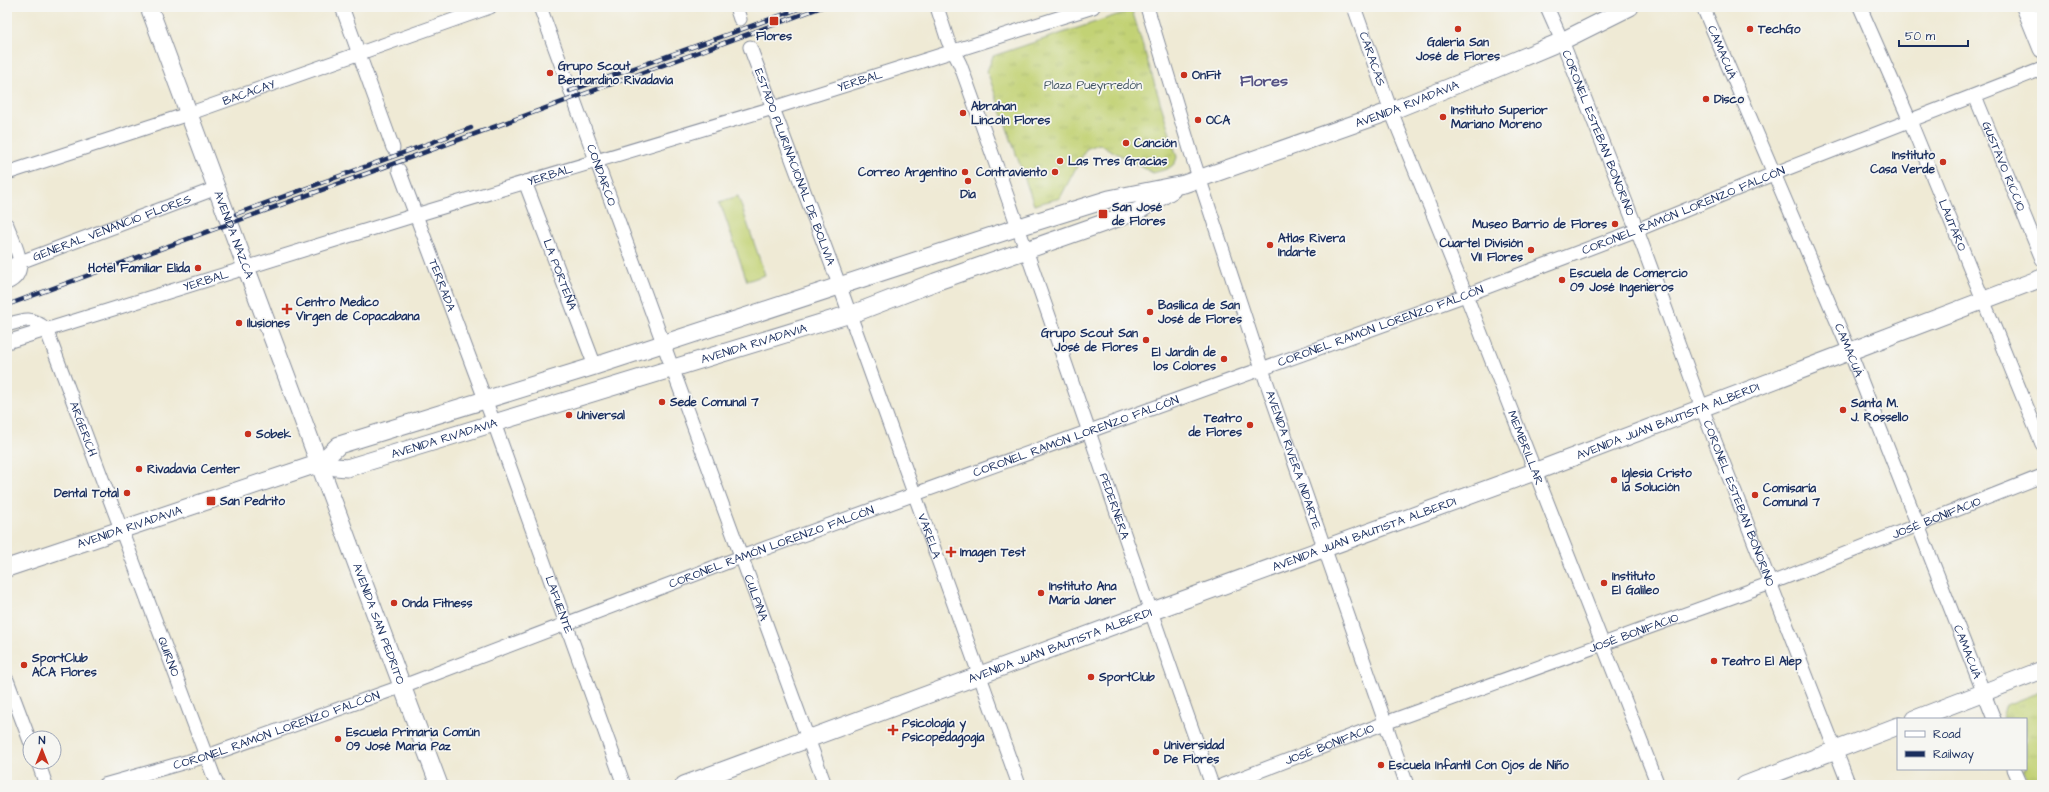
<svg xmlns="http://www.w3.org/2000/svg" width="2049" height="792" font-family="'Architects Daughter',sans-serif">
<defs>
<pattern id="grass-tufts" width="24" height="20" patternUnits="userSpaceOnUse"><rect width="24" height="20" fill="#c2d274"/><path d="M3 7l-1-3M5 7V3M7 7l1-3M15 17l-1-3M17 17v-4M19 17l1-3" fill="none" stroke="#a6b567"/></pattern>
</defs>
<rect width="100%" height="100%" fill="#f6f6f2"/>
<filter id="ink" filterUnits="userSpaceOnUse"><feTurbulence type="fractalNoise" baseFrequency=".025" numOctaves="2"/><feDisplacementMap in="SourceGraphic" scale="8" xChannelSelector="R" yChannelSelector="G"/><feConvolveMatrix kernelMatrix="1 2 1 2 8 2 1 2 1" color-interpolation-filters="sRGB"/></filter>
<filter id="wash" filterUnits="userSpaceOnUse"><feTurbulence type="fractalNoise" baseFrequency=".012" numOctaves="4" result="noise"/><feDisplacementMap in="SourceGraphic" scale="16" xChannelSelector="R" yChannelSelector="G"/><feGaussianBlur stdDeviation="0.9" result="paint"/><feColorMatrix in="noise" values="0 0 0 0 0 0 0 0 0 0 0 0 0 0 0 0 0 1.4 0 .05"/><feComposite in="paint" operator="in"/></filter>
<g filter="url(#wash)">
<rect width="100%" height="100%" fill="#efead5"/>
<!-- grass -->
<path fill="url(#grass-tufts)" stroke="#6e8069" d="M1132 10 1177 157C1175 169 1163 170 1153 173L1099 144 1086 149 1060 198 1034 205 987 71 993 56Z
M2042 691V785H2029L2023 769H2026V719L2002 718 2006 705Z"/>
<!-- pitch -->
<path fill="#c2d274" stroke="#6e8069" d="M738 196 765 275 747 281 720 202Z"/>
</g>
<g filter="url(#ink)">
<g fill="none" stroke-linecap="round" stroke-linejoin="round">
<defs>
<g id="minor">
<path d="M342 7 393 148"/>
<path id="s1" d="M540 7 825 785"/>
<path d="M736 7 740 19"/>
<path id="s2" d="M937 7 948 41 960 64C1047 303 1126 545 1212 785"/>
<path id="s3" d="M1147 7 1193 159 1262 369 1407 785"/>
<path id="s4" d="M1354 7 1391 111 1466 295 1658 785"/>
<path id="s5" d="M1547 7 1562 41 1637 230 1702 408 1849 785"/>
<path id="s6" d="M1703 7 1850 352 1994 719"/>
<path id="s7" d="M1860 7 1910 121 2042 444"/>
<path d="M2030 20 2042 15"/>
<path id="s8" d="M750 47 840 287 1019 785"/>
<path id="s9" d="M1975 96 2042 259"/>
<path id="s10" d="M399 170 494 423 624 785"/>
<path id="s11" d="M7 173 188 114 490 7"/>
<path id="s12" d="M525 182 595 366"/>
<path d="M7 225C14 244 32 272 7 283"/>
<path id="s13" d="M7 267 217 188"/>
<path id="s14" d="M7 325C25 319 31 316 46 329L217 785"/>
<path id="s15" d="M7 342 416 215 773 108 1093 7"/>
<path d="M7 680 30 741"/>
<path d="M38 762 46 785"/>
<path d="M2014 769 2021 785"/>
<path id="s16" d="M104 785 207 756 403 686 741 557 1466 295 1637 230 1773 174 2042 69"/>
<path id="s17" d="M1223 785 1385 723 1771 583 2042 476"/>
</g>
<g id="major">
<path id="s18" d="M149 7 439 785"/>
<path d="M2025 7 2042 49"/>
<path id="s19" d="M320 463 336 467 347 468 860 311 935 282 1138 211 1172 190"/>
<path id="s20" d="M7 568 320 463 339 445 595 366 1019 227 1109 199 1184 184 1391 111 1495 69 1562 41 1630 7"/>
<path d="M1915 719 2042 670"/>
<path id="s21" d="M684 785 1150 612 1534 472 2042 278"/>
<path d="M1745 785 1898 726"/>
</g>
</defs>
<!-- minor casing -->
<use href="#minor" stroke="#858c9a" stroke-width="15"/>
<!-- major casing -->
<use href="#major" stroke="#858c9a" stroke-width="19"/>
<!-- minor -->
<use href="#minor" stroke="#fff" stroke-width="13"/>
<!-- major -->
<use href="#major" stroke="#fff" stroke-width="17"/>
<defs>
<path id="rail" d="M570 91 804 7
M236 214 471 128
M7 305 822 7"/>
</defs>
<!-- rail casing -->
<use href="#rail" stroke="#1b2f5e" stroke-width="4.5"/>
<!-- rail -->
<use href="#rail" stroke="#f6f6f2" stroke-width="3" stroke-dasharray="9" stroke-linecap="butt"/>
</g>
</g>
<!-- markers -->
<g fill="#c8321e" stroke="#f6f6f2" stroke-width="1.5">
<rect x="769" y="16" width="10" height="10" rx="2"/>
<circle cx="1458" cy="29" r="4"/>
<circle cx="1750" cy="29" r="4"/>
<circle cx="550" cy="73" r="4"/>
<circle cx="1184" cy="75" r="4"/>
<circle cx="1706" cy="99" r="4"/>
<circle cx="963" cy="113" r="4"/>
<circle cx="1443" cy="117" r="4"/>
<circle cx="1198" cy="120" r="4"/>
<circle cx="1126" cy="143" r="4"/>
<circle cx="1060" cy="161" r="4"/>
<circle cx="1943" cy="162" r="4"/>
<circle cx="965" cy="172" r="4"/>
<circle cx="1055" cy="172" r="4"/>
<circle cx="968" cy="181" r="4"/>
<rect x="1098" y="209" width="10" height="10" rx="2"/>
<circle cx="1615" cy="224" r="4"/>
<circle cx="1270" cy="245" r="4"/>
<circle cx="1531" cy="250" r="4"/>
<circle cx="198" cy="268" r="4"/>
<circle cx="1562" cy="280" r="4"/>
<path d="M285 303h4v4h4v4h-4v4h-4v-4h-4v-4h4z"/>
<circle cx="1150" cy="312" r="4"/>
<circle cx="239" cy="323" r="4"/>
<circle cx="1146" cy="340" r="4"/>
<circle cx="1224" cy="359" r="4"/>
<circle cx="662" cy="402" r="4"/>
<circle cx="1843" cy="410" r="4"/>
<circle cx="569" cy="415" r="4"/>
<circle cx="1250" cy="425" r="4"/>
<circle cx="248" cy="434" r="4"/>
<circle cx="139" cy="469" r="4"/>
<circle cx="1614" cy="480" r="4"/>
<circle cx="127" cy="493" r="4"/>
<circle cx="1755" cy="495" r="4"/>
<rect x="206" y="496" width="10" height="10" rx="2"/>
<path d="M949 546h4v4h4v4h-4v4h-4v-4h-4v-4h4z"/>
<circle cx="1604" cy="583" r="4"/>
<circle cx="1041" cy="593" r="4"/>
<circle cx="394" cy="603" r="4"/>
<circle cx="1714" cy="661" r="4"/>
<circle cx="24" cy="665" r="4"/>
<circle cx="1091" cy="677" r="4"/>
<path d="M891 724h4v4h4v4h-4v4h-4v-4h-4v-4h4z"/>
<circle cx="338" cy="739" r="4"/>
<circle cx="1156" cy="752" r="4"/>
<circle cx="1381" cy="765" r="4"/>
</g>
<g text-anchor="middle" stroke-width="3.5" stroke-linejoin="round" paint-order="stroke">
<!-- poi labels -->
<g font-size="12" font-weight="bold" fill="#1b2f5e" stroke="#f6f6f2" text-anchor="start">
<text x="1758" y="33">TechGo</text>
<text x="774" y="40" text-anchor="middle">Flores</text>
<text x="1458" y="46" text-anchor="middle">Galeria San<tspan x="1458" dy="14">José de Flores</tspan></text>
<text x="558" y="70">Grupo Scout<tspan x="558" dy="14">Bernardino Rivadavia</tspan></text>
<text x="1192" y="79">OnFit</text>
<text x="1714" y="103">Disco</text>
<text x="971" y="110">Abrahan<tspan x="971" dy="14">Lincoln Flores</tspan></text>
<text x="1451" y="114">Instituto Superior<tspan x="1451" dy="14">Mariano Moreno</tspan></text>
<text x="1206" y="124">OCA</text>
<text x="1134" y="147">Canción</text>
<text x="1935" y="159" text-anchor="end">Instituto<tspan x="1935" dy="14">Casa Verde</tspan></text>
<text x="1068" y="165">Las Tres Gracias</text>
<text x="957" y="176" text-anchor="end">Correo Argentino</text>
<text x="1047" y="176" text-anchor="end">Contraviento</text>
<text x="968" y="198" text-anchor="middle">Dia</text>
<text x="1112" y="211">San José<tspan x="1112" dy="14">de Flores</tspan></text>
<text x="1607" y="228" text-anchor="end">Museo Barrio de Flores</text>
<text x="1278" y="242">Atlas Rivera<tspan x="1278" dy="14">Indarte</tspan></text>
<text x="1523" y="247" text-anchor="end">Cuartel División<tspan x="1523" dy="14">VII Flores</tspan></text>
<text x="190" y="272" text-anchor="end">Hotel Familiar Elida</text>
<text x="1570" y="277">Escuela de Comercio<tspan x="1570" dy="14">09 José Ingenieros</tspan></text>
<text x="296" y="306">Centro Medico<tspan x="296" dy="14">Virgen de Copacabana</tspan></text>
<text x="1158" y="309">Basílica de San<tspan x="1158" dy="14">José de Flores</tspan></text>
<text x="247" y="327">Ilusiones</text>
<text x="1138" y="337" text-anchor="end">Grupo Scout San<tspan x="1138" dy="14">José de Flores</tspan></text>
<text x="1216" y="356" text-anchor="end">El Jardín de<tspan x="1216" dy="14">los Colores</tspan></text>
<text x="670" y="406">Sede Comunal 7</text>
<text x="1851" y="407">Santa M.<tspan x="1851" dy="14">J. Rossello</tspan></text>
<text x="577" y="419">Universal</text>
<text x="1242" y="422" text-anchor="end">Teatro<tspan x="1242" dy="14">de Flores</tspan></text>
<text x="256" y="438">Sobek</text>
<text x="147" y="473">Rivadavia Center</text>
<text x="1622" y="477">Iglesia Cristo<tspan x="1622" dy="14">la Solución</tspan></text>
<text x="1763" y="492">Comisaría<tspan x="1763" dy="14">Comunal 7</tspan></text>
<text x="119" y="497" text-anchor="end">Dental Total</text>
<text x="220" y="505">San Pedrito</text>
<text x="960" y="556">Imagen Test</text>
<text x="1612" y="580">Instituto<tspan x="1612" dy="14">El Galileo</tspan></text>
<text x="1049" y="590">Instituto Ana<tspan x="1049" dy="14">María Janer</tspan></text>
<text x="402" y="607">Onda Fitness</text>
<text x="32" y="662">SportClub<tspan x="32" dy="14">ACA Flores</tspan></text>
<text x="1722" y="665">Teatro El Alep</text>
<text x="1099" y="681">SportClub</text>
<text x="902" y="727">Psicología y<tspan x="902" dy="14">Psicopedagogía</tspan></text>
<text x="346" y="736">Escuela Primaria Común<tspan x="346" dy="14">09 José Maria Paz</tspan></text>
<text x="1164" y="749">Universidad<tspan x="1164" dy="14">De Flores</tspan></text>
<text x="1389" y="769">Escuela Infantil Con Ojos de Niño</text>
</g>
<!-- street labels -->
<g font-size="12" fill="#1b2f5e" stroke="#f6f6f2">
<text dy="4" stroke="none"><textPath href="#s6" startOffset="49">CAMACUÁ</textPath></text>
<text dy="4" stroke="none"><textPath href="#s4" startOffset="55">CARACAS</textPath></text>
<text dy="4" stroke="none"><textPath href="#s15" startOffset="892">YERBAL</textPath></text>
<text dy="4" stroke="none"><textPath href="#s11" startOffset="255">BACACAY</textPath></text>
<text dy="4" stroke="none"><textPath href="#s20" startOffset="1478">AVENIDA RIVADAVIA</textPath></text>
<text dy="4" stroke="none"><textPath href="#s5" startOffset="136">CORONEL ESTEBAN BONORINO</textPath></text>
<text dy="4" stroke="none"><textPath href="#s9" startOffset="76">GUSTAVO RICCIO</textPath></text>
<text dy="4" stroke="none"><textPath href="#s8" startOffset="128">ESTADO PLURINACIONAL DE BOLIVIA</textPath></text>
<text dy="4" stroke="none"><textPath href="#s15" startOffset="568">YERBAL</textPath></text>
<text dy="4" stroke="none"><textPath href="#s1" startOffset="179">CONDARCO</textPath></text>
<text dy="4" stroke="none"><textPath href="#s16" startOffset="1681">CORONEL RAMÓN LORENZO FALCÓN</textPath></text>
<text dy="4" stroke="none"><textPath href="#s7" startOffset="237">LAUTARO</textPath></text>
<text dy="4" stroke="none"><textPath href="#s13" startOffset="112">GENERAL VENANCIO FLORES</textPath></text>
<text dy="4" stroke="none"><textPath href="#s18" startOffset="243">AVENIDA NAZCA</textPath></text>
<text dy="4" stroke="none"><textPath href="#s12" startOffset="99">LA PORTEÑA</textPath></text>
<text dy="4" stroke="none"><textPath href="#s15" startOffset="208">YERBAL</textPath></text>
<text dy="4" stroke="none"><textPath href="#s10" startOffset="123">TERRADA</textPath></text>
<text dy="4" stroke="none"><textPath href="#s16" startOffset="1357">CORONEL RAMÓN LORENZO FALCÓN</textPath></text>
<text dy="4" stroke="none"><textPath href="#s19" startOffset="453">AVENIDA RIVADAVIA</textPath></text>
<text dy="4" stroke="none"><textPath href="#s6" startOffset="373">CAMACUÁ</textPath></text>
<text dy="4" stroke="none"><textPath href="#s21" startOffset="1049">AVENIDA JUAN BAUTISTA ALBERDI</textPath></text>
<text dy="4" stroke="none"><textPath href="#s14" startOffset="149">ARGERICH</textPath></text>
<text dy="4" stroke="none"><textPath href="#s16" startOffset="1033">CORONEL RAMÓN LORENZO FALCÓN</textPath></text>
<text dy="4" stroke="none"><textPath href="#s19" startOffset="129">AVENIDA RIVADAVIA</textPath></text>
<text dy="4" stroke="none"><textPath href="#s4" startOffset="473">MEMBRILLAR</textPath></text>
<text dy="4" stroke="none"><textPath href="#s3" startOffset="476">AVENIDA RIVERA INDARTE</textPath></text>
<text dy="4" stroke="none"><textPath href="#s5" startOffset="532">CORONEL ESTEBAN BONORINO</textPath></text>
<text dy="4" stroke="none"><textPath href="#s2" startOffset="530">PEDERNERA</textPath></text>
<text dy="4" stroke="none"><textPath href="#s17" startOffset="762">JOSÉ BONIFACIO</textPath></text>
<text dy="4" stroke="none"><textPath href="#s20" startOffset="129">AVENIDA RIVADAVIA</textPath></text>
<text dy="4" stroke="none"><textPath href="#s21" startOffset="725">AVENIDA JUAN BAUTISTA ALBERDI</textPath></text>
<text dy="4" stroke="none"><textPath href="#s8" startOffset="521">VARELA</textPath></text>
<text dy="4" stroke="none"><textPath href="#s16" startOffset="709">CORONEL RAMÓN LORENZO FALCÓN</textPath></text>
<text dy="4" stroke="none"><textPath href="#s1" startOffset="629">CULPINA</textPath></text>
<text dy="4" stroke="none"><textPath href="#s10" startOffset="463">LAFUENTE</textPath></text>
<text dy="4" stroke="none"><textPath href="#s18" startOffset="658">AVENIDA SAN PEDRITO</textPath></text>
<text dy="4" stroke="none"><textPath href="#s17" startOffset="438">JOSÉ BONIFACIO</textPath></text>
<text dy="4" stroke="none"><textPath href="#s21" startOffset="401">AVENIDA JUAN BAUTISTA ALBERDI</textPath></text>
<text dy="4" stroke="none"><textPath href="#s6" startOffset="697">CAMACUÁ</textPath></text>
<text dy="4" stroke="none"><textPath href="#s14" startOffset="392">QUIRNO</textPath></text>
<text dy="4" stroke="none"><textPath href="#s16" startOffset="181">CORONEL RAMÓN LORENZO FALCÓN</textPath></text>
<text dy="4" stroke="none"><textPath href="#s17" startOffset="114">JOSÉ BONIFACIO</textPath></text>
</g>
<!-- park labels -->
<g font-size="12" fill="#455864" stroke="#f6f6f2">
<text x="1093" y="89">Plaza Pueyrredón</text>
</g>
<!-- district labels -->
<g font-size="16" font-weight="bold" fill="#555284" stroke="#f6f6f2">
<text x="1264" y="86">Flores</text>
</g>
</g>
<!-- margin -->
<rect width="2049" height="792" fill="none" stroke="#f6f6f2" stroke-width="24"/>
<!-- legend -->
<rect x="1897" y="718" width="130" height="52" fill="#f6f6f2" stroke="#9ea6b7"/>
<rect x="1905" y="731" width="20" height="6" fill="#ffffff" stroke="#9ea6b7"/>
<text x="1933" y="738" font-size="12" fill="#1b2f5e">Road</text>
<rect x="1905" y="751" width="20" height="6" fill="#1b2f5e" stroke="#9ea6b7"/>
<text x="1933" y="758" font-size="12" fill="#1b2f5e">Railway</text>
<!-- north arrow -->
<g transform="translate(42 750)"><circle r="19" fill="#f6f6f2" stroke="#9ea6b7"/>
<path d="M0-3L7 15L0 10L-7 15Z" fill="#c8321e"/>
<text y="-6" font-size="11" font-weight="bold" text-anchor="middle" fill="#1b2f5e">N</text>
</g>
<!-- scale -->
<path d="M1899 40v6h69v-6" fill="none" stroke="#1b2f5e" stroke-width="2"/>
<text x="1905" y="40" font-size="12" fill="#1b2f5e" stroke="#f6f6f2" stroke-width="3" paint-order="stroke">50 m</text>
</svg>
